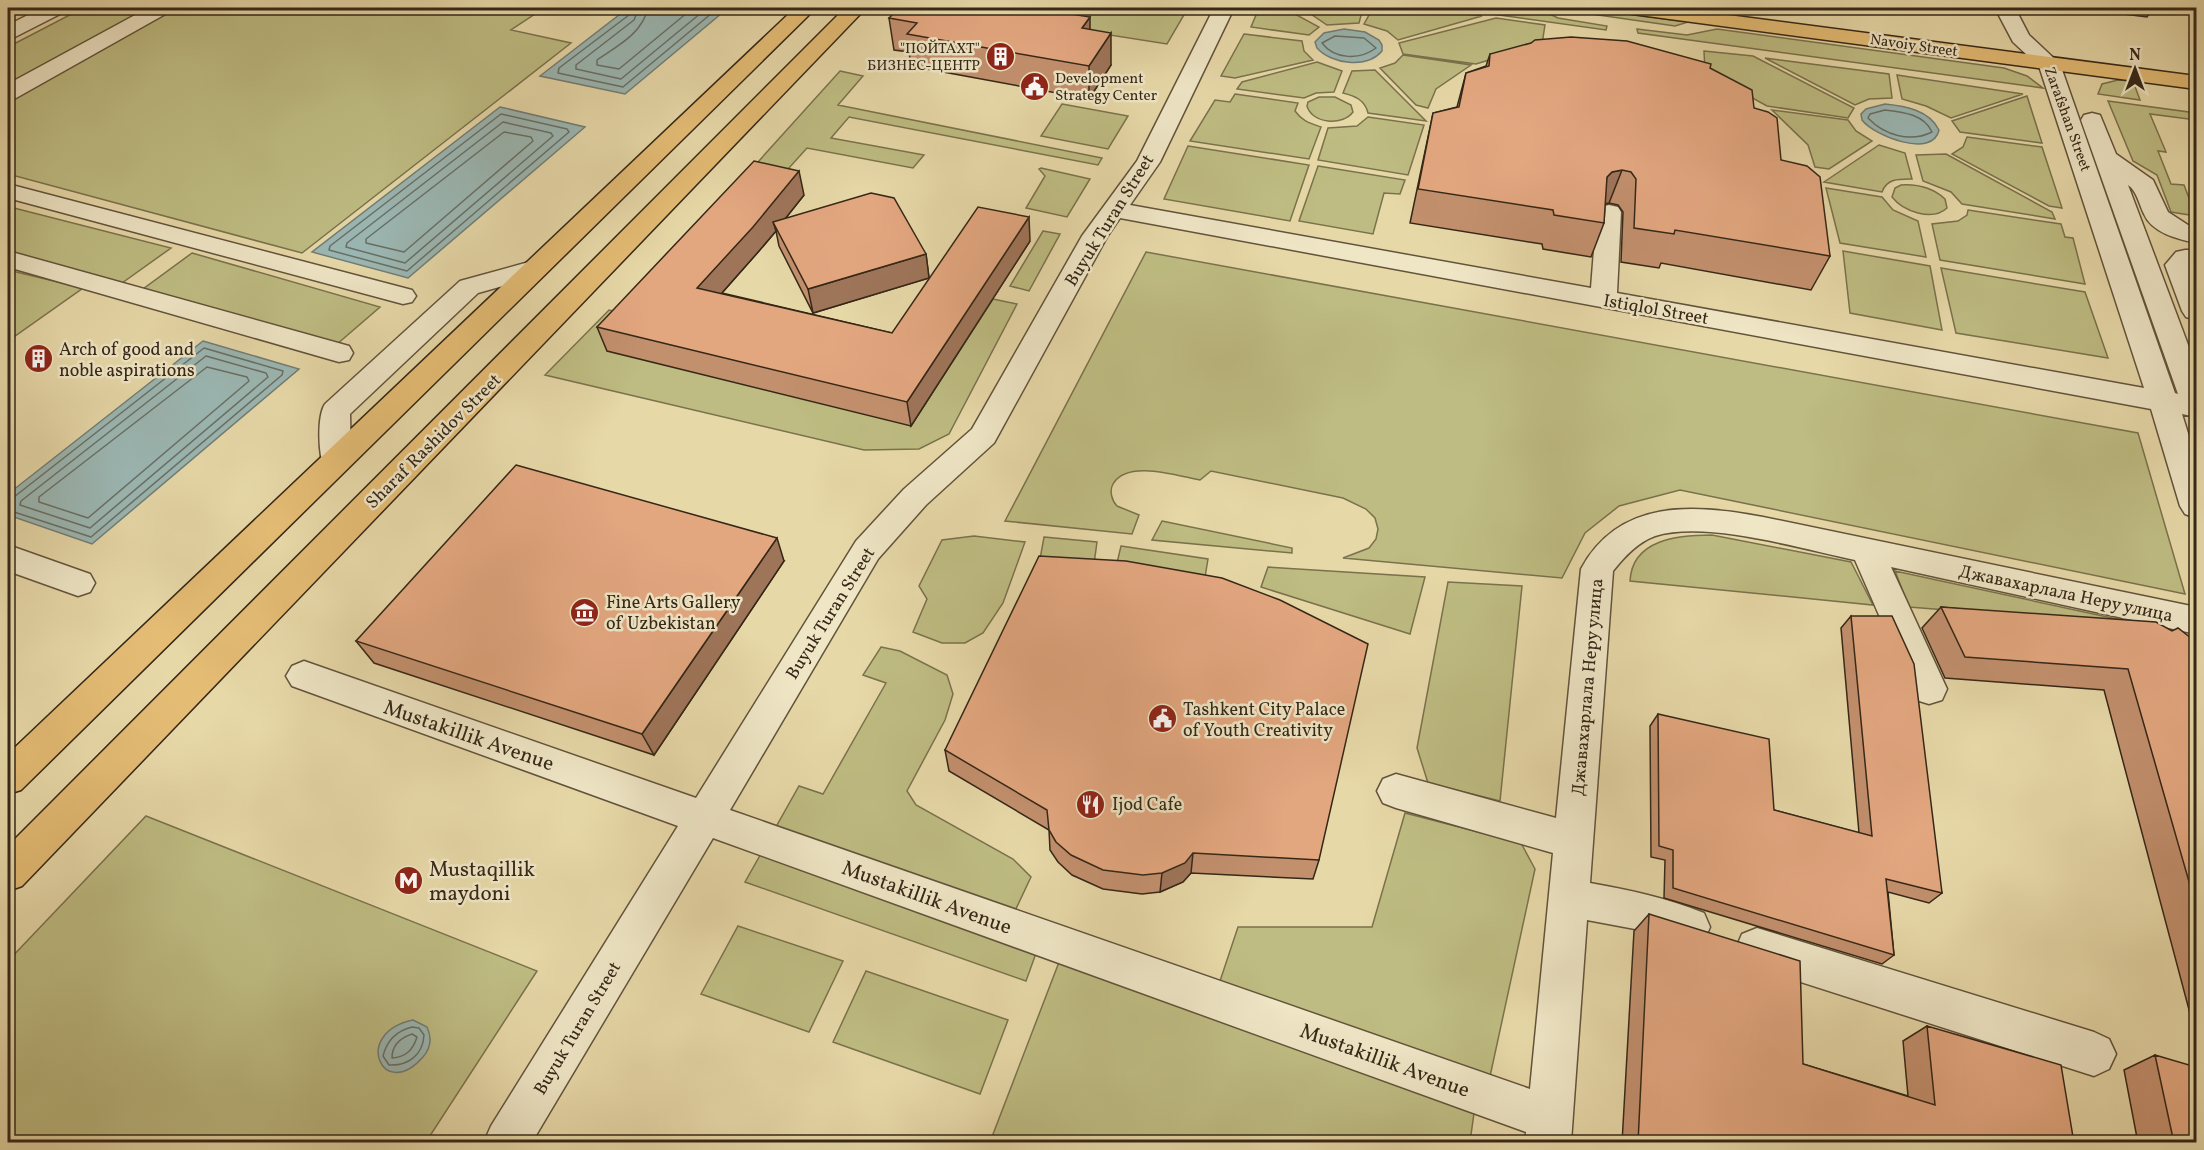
<svg xmlns="http://www.w3.org/2000/svg" width="2204" height="1150" font-family="Vollkorn,serif">
<rect width="100%" height="100%" fill="#e7d8a8"/>
<filter id="stains"><feTurbulence type="fractalNoise" baseFrequency=".00333" numOctaves="4"/><feColorMatrix values="0 0 0 0 .2 0 0 0 0 .09 0 0 0 0 .02 0 0 0 .5 -.17"/></filter>
<radialGradient id="worn" r=".72"><stop offset=".6" stop-color="#630" stop-opacity="0"/><stop offset="1" stop-color="#630" stop-opacity=".3"/></radialGradient>
<!-- green -->
<path fill="#bebc82" stroke="#7a724c" stroke-width="1.5" d="M83 8H152L8 87V47Z
M169 8H353L366 10 370 8H544L511 30 571 43 302 253 8 174V97Z
M939 8H1188L1167 44Z
M1259 8H1284L1319 27 1309 35 1251 27Z
M1302 8H1363L1359 23 1327 25Z
M1373 8H1414L1482 16 1398 40 1387 31 1364 24Z
M1448 8H1537L1558 18 1607 26 1606 30Z
M1563 8H1584L1688 22 1675 26 1570 11Z
M1496 18 1545 25 1542 44 1476 64 1403 54 1399 43Z
M1637 29 1687 35 1717 29 2004 68 2027 76 2043 88 1638 33Z
M1244 34 1302 41 1304 51 1313 60 1235 78 1221 76Z
M1704 51 1753 56 1854 108 1848 118 1767 106 1705 72Z
M1403 55 1471 65 1436 89 1428 108 1416 105 1380 68 1395 63Z
M1765 58 1889 74 1892 98 1869 99 1855 105Z
M1317 62 1342 71 1334 92 1316 93 1304 98 1237 89 1242 82Z
M1375 70 1426 121 1368 113C1365 100 1355 96 1343 93L1352 71Z
M840 71 863 76 838 105 1102 158 1098 165 849 117 831 138 924 155 913 168 807 148 779 179 748 173Z
M1897 75 2023 94 1951 118 1926 106 1902 99Z
M2118 80 2133 81 2140 100 2098 94 2102 84Z
M1235 94 1298 103 1295 111C1302 121 1310 123 1321 127L1309 159 1190 141 1215 100 1230 102Z
M2027 96 2042 143 1960 132 1952 121Z
M1319 97H1335L1351 105 1353 112C1343 126 1312 124 1307 106L1308 102Z
M2108 101 2196 113V120L2150 114 2166 152 2158 151 2171 184 2184 185 2196 216 2171 212 2157 175 2133 161Z
M1062 104 1128 116 1108 149 1041 136Z
M1772 110 1848 120 1856 131 1872 141 1829 169 1815 167 1808 145Z
M1368 117 1424 125 1408 175 1318 160 1328 128 1357 126Z
M1967 137 2042 147 2062 208 2049 206 1952 154 1963 147Z
M1879 145 1905 153 1912 179C1900 179 1887 178 1882 192L1824 182Z
M1188 146 1309 165 1290 221 1164 199Z
M1946 154 2052 212 2055 219 1962 204 1951 192 1923 181 1916 155Z
M1318 166 1405 180 1400 194 1384 193 1373 234 1299 221Z
M1041 168 1090 179 1067 217 1026 208 1045 176 1039 169Z
M1901 185C1917 184 1933 188 1945 199L1947 208C1932 222 1903 211 1892 197L1895 188Z
M1826 188 1882 197 1893 210 1918 221 1926 257 1840 243Z
M14 208 171 248 122 283 8 253V212Z
M1968 210 2061 224 2065 237 2073 238 2085 284 1940 260 1932 224 1958 221 1967 215Z
M1043 231 1060 234 1029 291 1010 286Z
M1843 251 1930 266 1942 330 1850 313Z
M1146 252 2138 433 2185 594 1680 490 1619 506 1585 533 1562 578 1343 558 1369 548 1376 539 1378 529 1375 518 1366 509 1343 498 1211 471 1200 480C1178 476 1127 459 1113 484 1109 491 1112 501 1117 506L1139 515 1132 534 1005 521Z
M192 253 380 307 336 345 143 289Z
M1941 268 2085 292 2108 358 1956 333Z
M8 270 83 288 8 341Z
M993 299 1017 304 949 434 919 449 864 450 545 375 609 310 639 317 911 426Z
M1162 521 1292 548V553L1152 540Z
M1712 535 1851 562 1873 605 1630 581C1632 539 1679 535 1712 535Z
M974 536 1025 542 1003 603 983 633 965 643H942L913 632 927 599 919 586 942 540Z
M1044 537 1097 542 1094 564 1040 559Z
M1121 546 1208 559 1205 577 1117 563Z
M1268 567 1425 577 1410 634 1261 587Z
M1895 571 2149 626 1909 607Z
M1448 582 1522 586 1500 801 1428 783 1417 748Z
M881 647 900 651 947 675 953 694 945 720 907 791 916 805 1013 859 1031 877 1014 913 1039 945 1026 981 745 882 799 786 823 794 886 683 863 675Z
M1405 813 1521 843 1535 869 1489 1081 1218 987 1238 927H1372Z
M146 816 537 971 426 1142H8V961Z
M738 926 843 961 809 1032 701 994Z
M1061 957 1474 1113 1470 1142H990Z
M866 971 1008 1020 980 1094 833 1042Z"/>
<!-- water -->
<path fill="#9bb7b3" stroke="#727d75" stroke-width="1.5" d="M628 8H728L625 94 540 76Z
M1344 29 1365 32 1379 40 1382 45V51C1367 69 1331 64 1317 48L1315 42 1324 33Z
M1885 104C1905 106 1929 110 1939 130 1933 159 1874 136 1862 120L1861 114 1866 109Z
M500 107 585 127 408 278 312 252Z
M203 341 299 369 92 544 8 515V494Z
M413 1020 427 1027C432 1038 431 1048 423 1057 383 1103 351 1033 413 1020Z"/>
<g fill="none" stroke-linecap="round" stroke-linejoin="round">
<!-- shore -->
<path stroke="#686f65" stroke-width="1.5" d="M631 8 629 15 559 68 558 73 623 87 718 8
M639 8 634 20 576 65V69L621 79 707 8
M648 8C642 34 617 46 597 60V65L619 69 693 8
M1335 36 1364 38 1376 48C1360 60 1335 60 1322 43Z
M1885 110C1902 112 1924 114 1932 132 1910 143 1884 135 1868 118L1870 114Z
M501 114 567 129 569 132 407 271 329 250 330 246Z
M503 122 551 133 553 136 405 263 346 247 347 243Z
M504 132 531 137 533 141 404 252 366 243V239Z
M206 356 266 373 268 377 90 528 20 505 21 501Z
M207 367 247 377 249 381 88 518 39 502V497Z
M8 498 14 497 204 348 283 371 282 375 91 537 8 510
M412 1027 419 1028 424 1035C423 1055 408 1066 389 1065L383 1056C387 1040 396 1031 412 1027Z
M412 1034 417 1037C413 1050 406 1057 392 1058 392 1045 400 1038 412 1034Z"/>
<defs>
<path id="minor" d="M42 8H67L64 12 15 37 8 39V25Z
M148 8H172L169 12 16 98 8 100V84Z
M1214 8H1234L1160 162 1130 205 1591 288 1597 212 1600 207 1609 205 1618 207 1621 212 1617 293 2144 388 2039 66 2013 42 1995 8H2015L2029 35 2060 64 2175 393 2178 394 2081 120 2084 115 2092 113 2100 115 2116 154 2153 180 2168 212 2188 225 2196 227V243C2178 239 2152 233 2144 214 2139 204 2137 191 2128 185L2196 366V417L2182 414 2196 459V518L2185 514 2180 506 2151 409 1120 218 1107 237 994 443 926 505 878 559 730 810 1530 1089 1553 853 1396 808 1383 803 1377 791 1383 779 1396 774 1556 818 1581 569C1619 498 1695 504 1763 517L2196 607V634L1891 567 1947 689 1942 700 1929 704 1916 700 1855 560C1802 549 1707 520 1655 536 1638 542 1624 557 1613 571L1590 883C1629 890 1667 898 1704 913L1710 927 1704 941 1690 947 1635 929 1587 920 1571 1142H1525L1526 1132 713 838 532 1142H484L491 1126 678 826 292 686 286 676 292 666 304 661 696 798 856 541 904 489 972 429 1082 236 1137 161Z
M2184 8H2196V15L2187 12Z
M8 184 412 290 416 296 412 302 403 304 8 198Z
M2185 250H2196V266H2192L2196 279V320L2186 317 2182 311 2165 265 2176 252Z
M8 251 349 346 353 353 349 360 339 362 8 267Z
M536 260 545 262 549 268 545 274 478 293 350 414 351 461 347 469 336 472 325 469C318 456 317 416 325 404L460 281Z
M8 545 90 574 95 583 90 592 78 596 8 571Z
M1757 928 2094 1032 2109 1039 2116 1054 2109 1069 2094 1076 1757 968 1742 962 1736 948 1742 934Z"/>
<path id="major" d="M795 8H816L21 790 8 794V754Z
M845 8H866L22 886 8 891V846Z
M1622 8H1674L2196 76V89L1632 14 1625 12Z"/>
</defs>
<!-- minor casing -->
<use href="#minor" stroke="#62533b" stroke-width="3"/>
<!-- major casing -->
<use href="#major" stroke="#352717" stroke-width="3"/>
<!-- minor -->
<use href="#minor" fill="#efe6c6" fill-rule="evenodd"/>
<!-- major -->
<use href="#major" fill="#e4bc74" fill-rule="evenodd"/>
</g>
<!-- wall -->
<path fill="#c3906e" stroke="#352717" stroke-width="1.5" d="M2075 8H2153L2147 17Z
M889 18 1090 30 1111 65 1089 99 911 66 909 52 894 50Z
M1490 54 1710 68 1754 108 1830 256 1811 290 1661 263 1659 268 1621 262 1623 212 1618 205 1609 203 1605 204 1604 223 1591 257 1543 249 1542 244 1410 223 1433 113 1457 107 1466 73 1486 66Z
M804 195 785 219 926 254 929 278 813 313 779 246 776 231 759 251 722 293 892 333 1030 241 911 426 607 351 597 327Z
M784 561 654 755 374 663 356 641Z
M1941 607 2172 631 2196 642V1036L2104 690 1945 678 1922 628Z
M1851 616 1942 893 1929 903 1888 892 1894 955 1882 964 1664 898 1665 860 1651 857 1650 726 1658 714 1774 810 1859 833 1841 628Z
M945 750 1319 860 1313 879 1191 873 1183 882 1160 892 1142 894 1103 889 1072 875 1058 862 1050 850 1049 830 949 771Z
M1649 914 1803 1064 1908 1096 1903 1041 1927 1026 2074 1143H1622L1634 931Z
M2155 1055 2196 1143H2138L2124 1070Z"/>
<!-- shaded-wall -->
<path fill="#9f755a" stroke="#352717" stroke-width="1.5" d="M1090 17V49L1082 28Z
M1111 33V65L1089 99V66Z
M1622 170 1609 203 1600 205 1607 177 1612 172Z
M799 171 804 195 777 229 773 222 776 231 759 251 705 312 697 288Z
M1029 217 1030 241 911 426 907 402Z
M926 254 929 278 813 313 808 289Z
M777 538 784 561 654 755 642 734Z
M1193 853 1191 873 1183 882 1160 892 1162 873Z"/>
<!-- building -->
<path fill="#e3a780" stroke="#352717" stroke-width="1.5" d="M899 8H1033L1090 17 1082 28 1111 33 1089 66 907 34 917 23 889 18Z
M1571 37 1627 41 1711 64 1710 68 1752 90 1754 108 1768 112 1777 118 1781 160 1807 166 1820 177 1830 256 1675 230 1674 234 1634 228 1636 179 1631 172 1622 170 1612 172 1607 177 1604 223 1554 215 1553 210 1418 189 1433 113 1459 107 1466 73 1489 66 1490 54 1531 43 1535 40Z
M754 161 799 171 753 227 697 288 892 333 978 207 1029 217 907 402 597 327Z
M871 193 894 198 926 254 808 289 773 222Z
M516 465 777 538 642 734 356 641Z
M1039 556 1126 561 1222 578 1280 600 1368 644 1319 860 1193 853 1185 863 1162 873 1143 875 1103 870 1071 855 1056 842 1049 830 1047 810 945 750Z
M1941 607 2156 622 2172 631 2178 628 2196 642V906L2128 669 1965 657Z
M1851 616H1892L1914 664 1942 893 1886 879 1894 955 1673 888V850L1659 846 1658 714 1769 739 1774 810 1872 836Z
M1649 914 1800 961 1803 1064 1935 1105 1927 1026 2061 1065 2074 1143H1638Z
M2155 1055 2196 1067V1143H2174Z"/>
<!-- icons -->
<defs>
<symbol id="building-disc" viewBox="-11 -11 22 22"><circle r="9.5" fill="#8f2418" stroke="#efe6c6"/><path d="M-4-6H4V6H1V3H-1V6H-4ZM-2.5-4.3h1.7v1.8h-1.7ZM.8-4.3h1.7v1.8H.8ZM-2.5-1h1.7V.8h-1.7ZM.8-1h1.7V.8H.8Z" fill="#fff"/></symbol>
<symbol id="civic-disc" viewBox="-11 -11 22 22"><circle r="9.5" fill="#8f2418" stroke="#efe6c6"/><path d="M-.6-6.5H3V-4.5H.6V-3L4-1V1h2V6H-6V1h2V-1L-.6-3ZM-1.2 2.5V6h2.4V2.5Z" fill="#fff"/></symbol>
<symbol id="museum-disc" viewBox="-11 -11 22 22"><circle r="9.5" fill="#8f2418" stroke="#efe6c6"/><path d="M0-6L6-3V-2H-6V-3ZM-5-1h2V3h-2ZM-1-1h2V3h-2ZM3-1h2V3H3ZM-6 4H6V6H-6Z" fill="#fff"/></symbol>
<symbol id="restaurant-disc" viewBox="-11 -11 22 22"><circle r="9.5" fill="#8f2418" stroke="#efe6c6"/><path d="M-5-6h1v4h1v-4h1v4h1v-4h1v5L-1.5 .5V6h-2V.5L-5-1ZM5-6V6H3V1.5H1.5Q1.5-4 5-6Z" fill="#fff"/></symbol>
<symbol id="metro-disc" viewBox="-11 -11 22 22"><circle r="9.5" fill="#8f2418" stroke="#efe6c6"/><path d="M-5.5 5V-5H-3L0 0L3-5H5.5V5H3V-.5L0 4L-3-.5V5Z" fill="#fff"/></symbol>
</defs>
<g fill-rule="evenodd">
<use href="#building-disc" x="984" y="40" width="33" height="33"/>
<use href="#civic-disc" x="1018" y="70" width="33" height="33"/>
<use href="#building-disc" x="22" y="342" width="33" height="33"/>
<use href="#museum-disc" x="568" y="596" width="33" height="33"/>
<use href="#civic-disc" x="1146" y="702" width="33" height="33"/>
<use href="#restaurant-disc" x="1074" y="788" width="33" height="33"/>
<use href="#metro-disc" x="392" y="864" width="33" height="33"/>
</g>
<g text-anchor="middle" stroke-width="5" stroke-linejoin="round" paint-order="stroke">
<!-- far-street labels -->
<g font-size="15" fill="#352717" stroke="#efe6c6">
<text transform="translate(1914 45) rotate(8)" y="5">Navoiy Street</text>
<text transform="translate(2068 119) rotate(70)" y="5">Zarafshan Street</text>
</g>
<!-- far-poi labels -->
<g font-size="15" fill="#352717" stroke="#efe6c6" text-anchor="end">
<text x="980" y="53">"ПОЙТАХТ"<tspan x="980" dy="17">БИЗНЕС-ЦЕНТР</tspan></text>
<text x="1055" y="83" text-anchor="start">Development<tspan x="1055" dy="17">Strategy Center</tspan></text>
</g>
<!-- street labels -->
<g font-size="18" fill="#352717" stroke="#efe6c6">
<text transform="translate(1109 220) rotate(-58)" y="6">Buyuk Turan Street</text>
<text transform="translate(1656 309) rotate(10)" y="6">Istiqlol Street</text>
<text transform="translate(433 441) rotate(-45)" y="6">Sharaf Rashidov Street</text>
<text transform="translate(2066 593) rotate(12)" y="6">Джавахарлала Неру улица</text>
<text transform="translate(830 613) rotate(-58)" y="6">Buyuk Turan Street</text>
<text transform="translate(1587 687) rotate(-85)" y="6">Джавахарлала Неру улица</text>
<text transform="translate(577 1028) rotate(-59)" y="6">Buyuk Turan Street</text>
</g>
<!-- poi labels -->
<g font-size="18" fill="#352717" stroke="#efe6c6" text-anchor="start">
<text x="59" y="355">Arch of good and<tspan x="59" dy="21">noble aspirations</tspan></text>
<text x="606" y="608">Fine Arts Gallery<tspan x="606" dy="21">of Uzbekistan</tspan></text>
<text x="1183" y="715">Tashkent City Palace<tspan x="1183" dy="21">of Youth Creativity</tspan></text>
<text x="1112" y="810">Ijod Cafe</text>
</g>
<!-- near-street labels -->
<g font-size="21" fill="#352717" stroke="#efe6c6">
<text transform="translate(469 735) rotate(19)" y="7">Mustakillik Avenue</text>
<text transform="translate(927 897) rotate(20)" y="7">Mustakillik Avenue</text>
<text transform="translate(1385 1060) rotate(20)" y="7">Mustakillik Avenue</text>
</g>
<!-- near-poi labels -->
<g font-size="21" fill="#352717" stroke="#efe6c6" text-anchor="start">
<text x="429" y="876">Mustaqillik<tspan x="429" dy="24">maydoni</tspan></text>
</g>
</g>
<!-- margin -->
<rect width="2204" height="1150" fill="none" stroke="#e7d8a8" stroke-width="30"/>
<rect x="9" y="9" width="2186" height="1132" fill="none" stroke="#352717" stroke-width="3"/>
<rect x="15" y="15" width="2174" height="1120" fill="none" stroke="#352717" stroke-width="1.5"/>
<!-- north arrow -->
<g transform="translate(2135 69)" stroke="#efe6c6" stroke-width="4.5" paint-order="stroke">
<path d="M0-4.5L10 22L0 15L-10 22Z" fill="#352717"/>
<text y="-9" font-size="16" font-weight="bold" text-anchor="middle" fill="#352717">N</text>
</g>
<rect width="100%" height="100%" filter="url(#stains)"/>
<rect width="100%" height="100%" fill="url(#worn)"/>
</svg>
